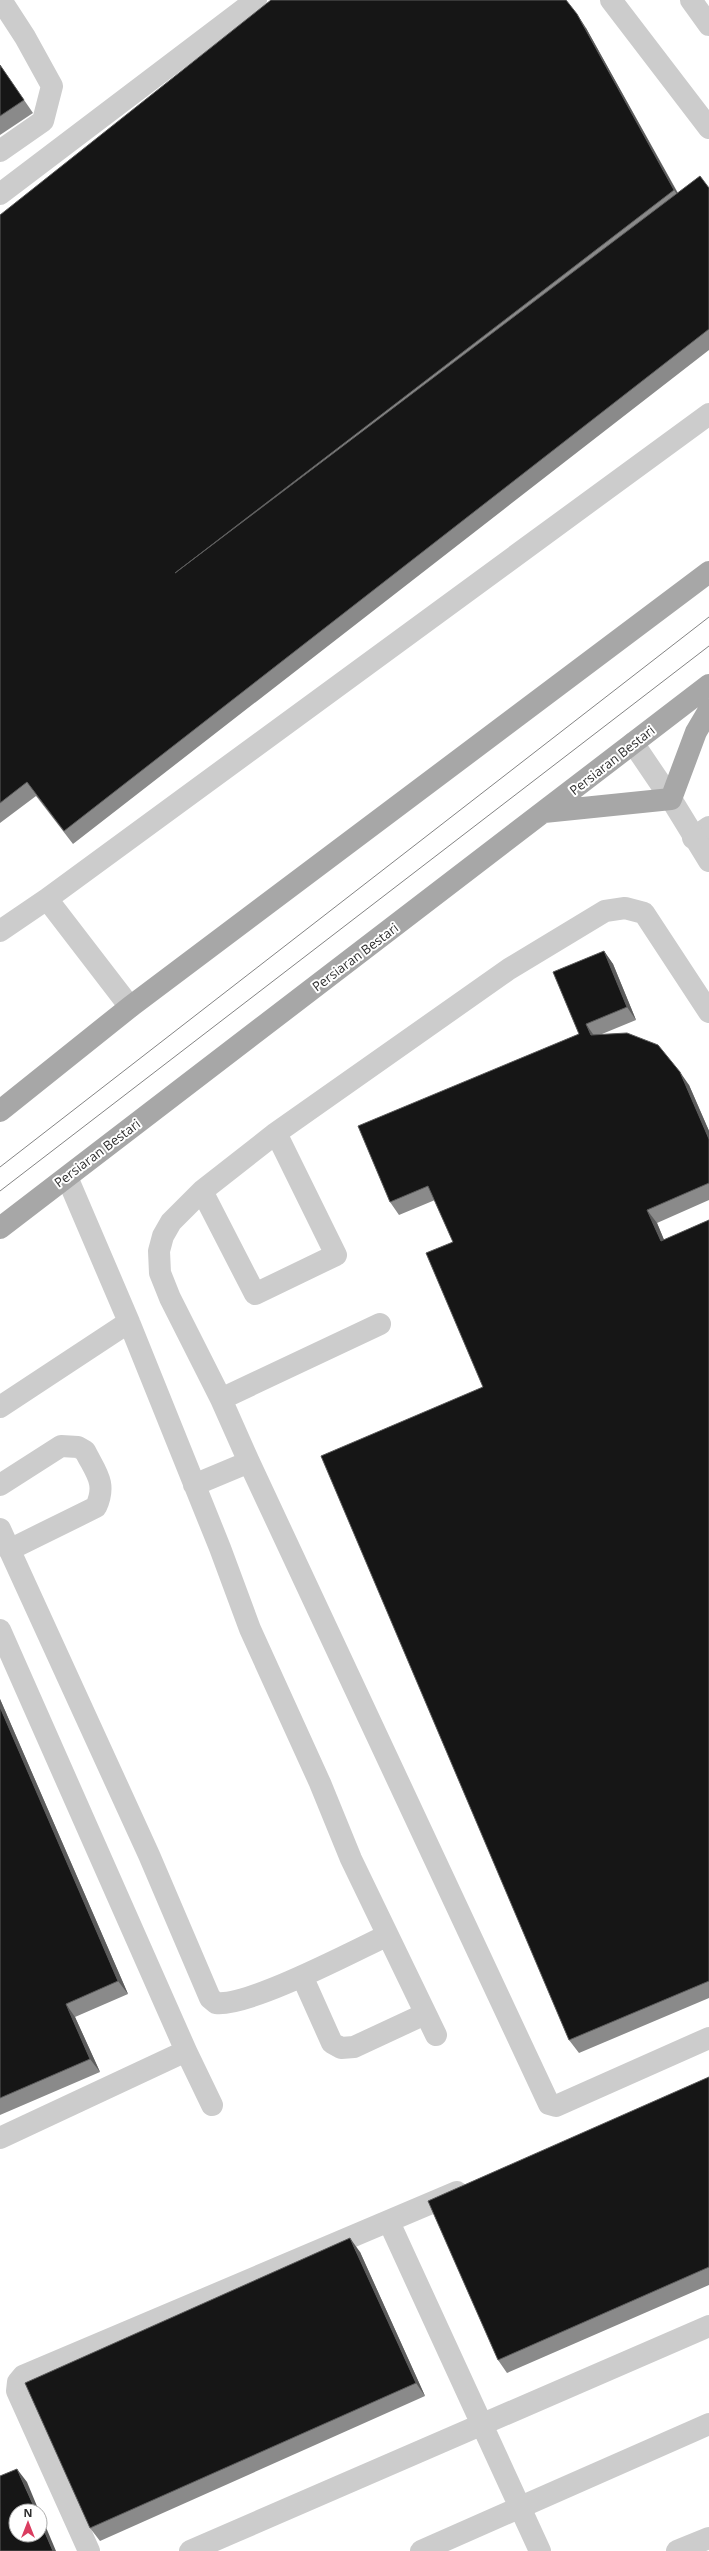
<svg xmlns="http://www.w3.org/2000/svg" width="709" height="2551" font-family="'Open Sans',sans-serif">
<rect width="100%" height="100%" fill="#fff"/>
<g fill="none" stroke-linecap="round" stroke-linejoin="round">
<!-- lane -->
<path stroke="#ccc" stroke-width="22" d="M611 0 709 128
M691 0 709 25
M0 151 43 121 52 86 25 37 1 0
M0 194 256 0
M693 838 709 827
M47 899 709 414
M0 931 47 899 130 1007
M276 1133 336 1255 255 1294 202 1191 276 1133 509 969 605 911 625 908 644 913 709 1012
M67 1177 129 1322 220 1548 250 1629 320 1783 351 1859 436 2035
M202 1191 171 1222 163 1236 159 1251 160 1273 170 1298 221 1399
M380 1324 221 1399 249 1462 549 2104 556 2106 709 2038
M0 1407 129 1322
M0 1485 61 1446 78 1447 85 1451C96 1473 107 1483 96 1507L9 1550
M194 1485 249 1462
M0 1529 149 1855 210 1998 216 2003C248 2007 352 1952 386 1936
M0 1630 186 2051
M302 1976 332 2043 341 2048 354 2047 425 2014
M0 2138 186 2051 212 2105
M389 2222 540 2551
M89 2551 17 2391 18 2382 23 2376 457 2192
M190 2551 709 2326
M421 2551 709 2424
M677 2551 709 2538"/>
<!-- street -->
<path stroke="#ccc" stroke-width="22" d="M633 743 671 799 709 861"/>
<!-- primary -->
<path stroke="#a7a7a7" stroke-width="22" d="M544 812 671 799 696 732 709 710
M0 1111 130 1007 709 572
M0 1228 709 685"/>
<!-- tram -->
<path stroke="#848484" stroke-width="1" d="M0 1167 709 617
M0 1191 709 646"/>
</g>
<!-- wall -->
<path fill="#8a8a8a" d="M586 28 678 193 709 188V350L73 844 36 796 0 823V215Z
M0 65 33 113 0 135Z
M604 951 613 964 636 1020 602 1034 689 1085 709 1131V1200L657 1223 664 1240 709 1220V1998L579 2053 569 2040 483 1387 453 1242 435 1200 399 1215 390 1202 579 1034Z
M0 1699 128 1994 75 2017 100 2072 0 2115Z
M709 2077V2285L507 2373 498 2360Z
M360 2252 425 2396 100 2541 90 2528Z"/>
<!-- shaded-wall -->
<path fill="#5c5c5c" d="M577 14 586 28 683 203 674 190Z
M604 951 613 964 636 1020 627 1007Z
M586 1024 595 1037 591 1035Z
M680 1072 689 1085 709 1131V1139Z
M647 1210 657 1223 670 1254 661 1241Z
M0 1699 128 1994 118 1981 0 1707Z
M66 2004 75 2017 100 2072 90 2059Z
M350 2238 360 2252 425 2396 416 2383Z
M17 2469 27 2482 39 2511H36Z
M40 2513 56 2551H53L40 2521Z"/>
<!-- building -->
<path fill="#161616" stroke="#5c5c5c" d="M271 0H566L577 14 674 190 175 573 700 176 709 188V329L64 831 27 782 0 803V215Z
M0 65 24 100 0 116Z
M604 951 627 1007 586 1024 591 1035 627 1033 658 1045 680 1072 709 1139V1183L647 1210 661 1241 709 1220V1981L569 2040 321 1456 483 1387 426 1253 453 1242 428 1186 390 1202 358 1126 579 1034 553 972Z
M0 1707 118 1981 66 2004 90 2059 0 2098Z
M709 2077V2267L498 2360 428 2201Z
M350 2238 416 2383 90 2528 25 2383Z
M17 2469 36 2511H16V2535H40V2521L53 2551H0V2476Z"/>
<g text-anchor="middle" stroke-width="4" stroke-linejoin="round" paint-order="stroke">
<!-- street labels -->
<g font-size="13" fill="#2f2f2f" stroke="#fff">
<text transform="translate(612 760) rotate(-38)" y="5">Persiaran Bestari</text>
<text transform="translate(355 957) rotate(-37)" y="5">Persiaran Bestari</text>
<text transform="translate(97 1153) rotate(-37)" y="5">Persiaran Bestari</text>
</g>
</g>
<!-- north arrow -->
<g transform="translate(28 2523)"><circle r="19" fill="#ffffff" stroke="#acacac"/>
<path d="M0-3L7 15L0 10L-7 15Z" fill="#da3d60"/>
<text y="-6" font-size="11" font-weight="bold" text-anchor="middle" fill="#2f2f2f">N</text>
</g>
</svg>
